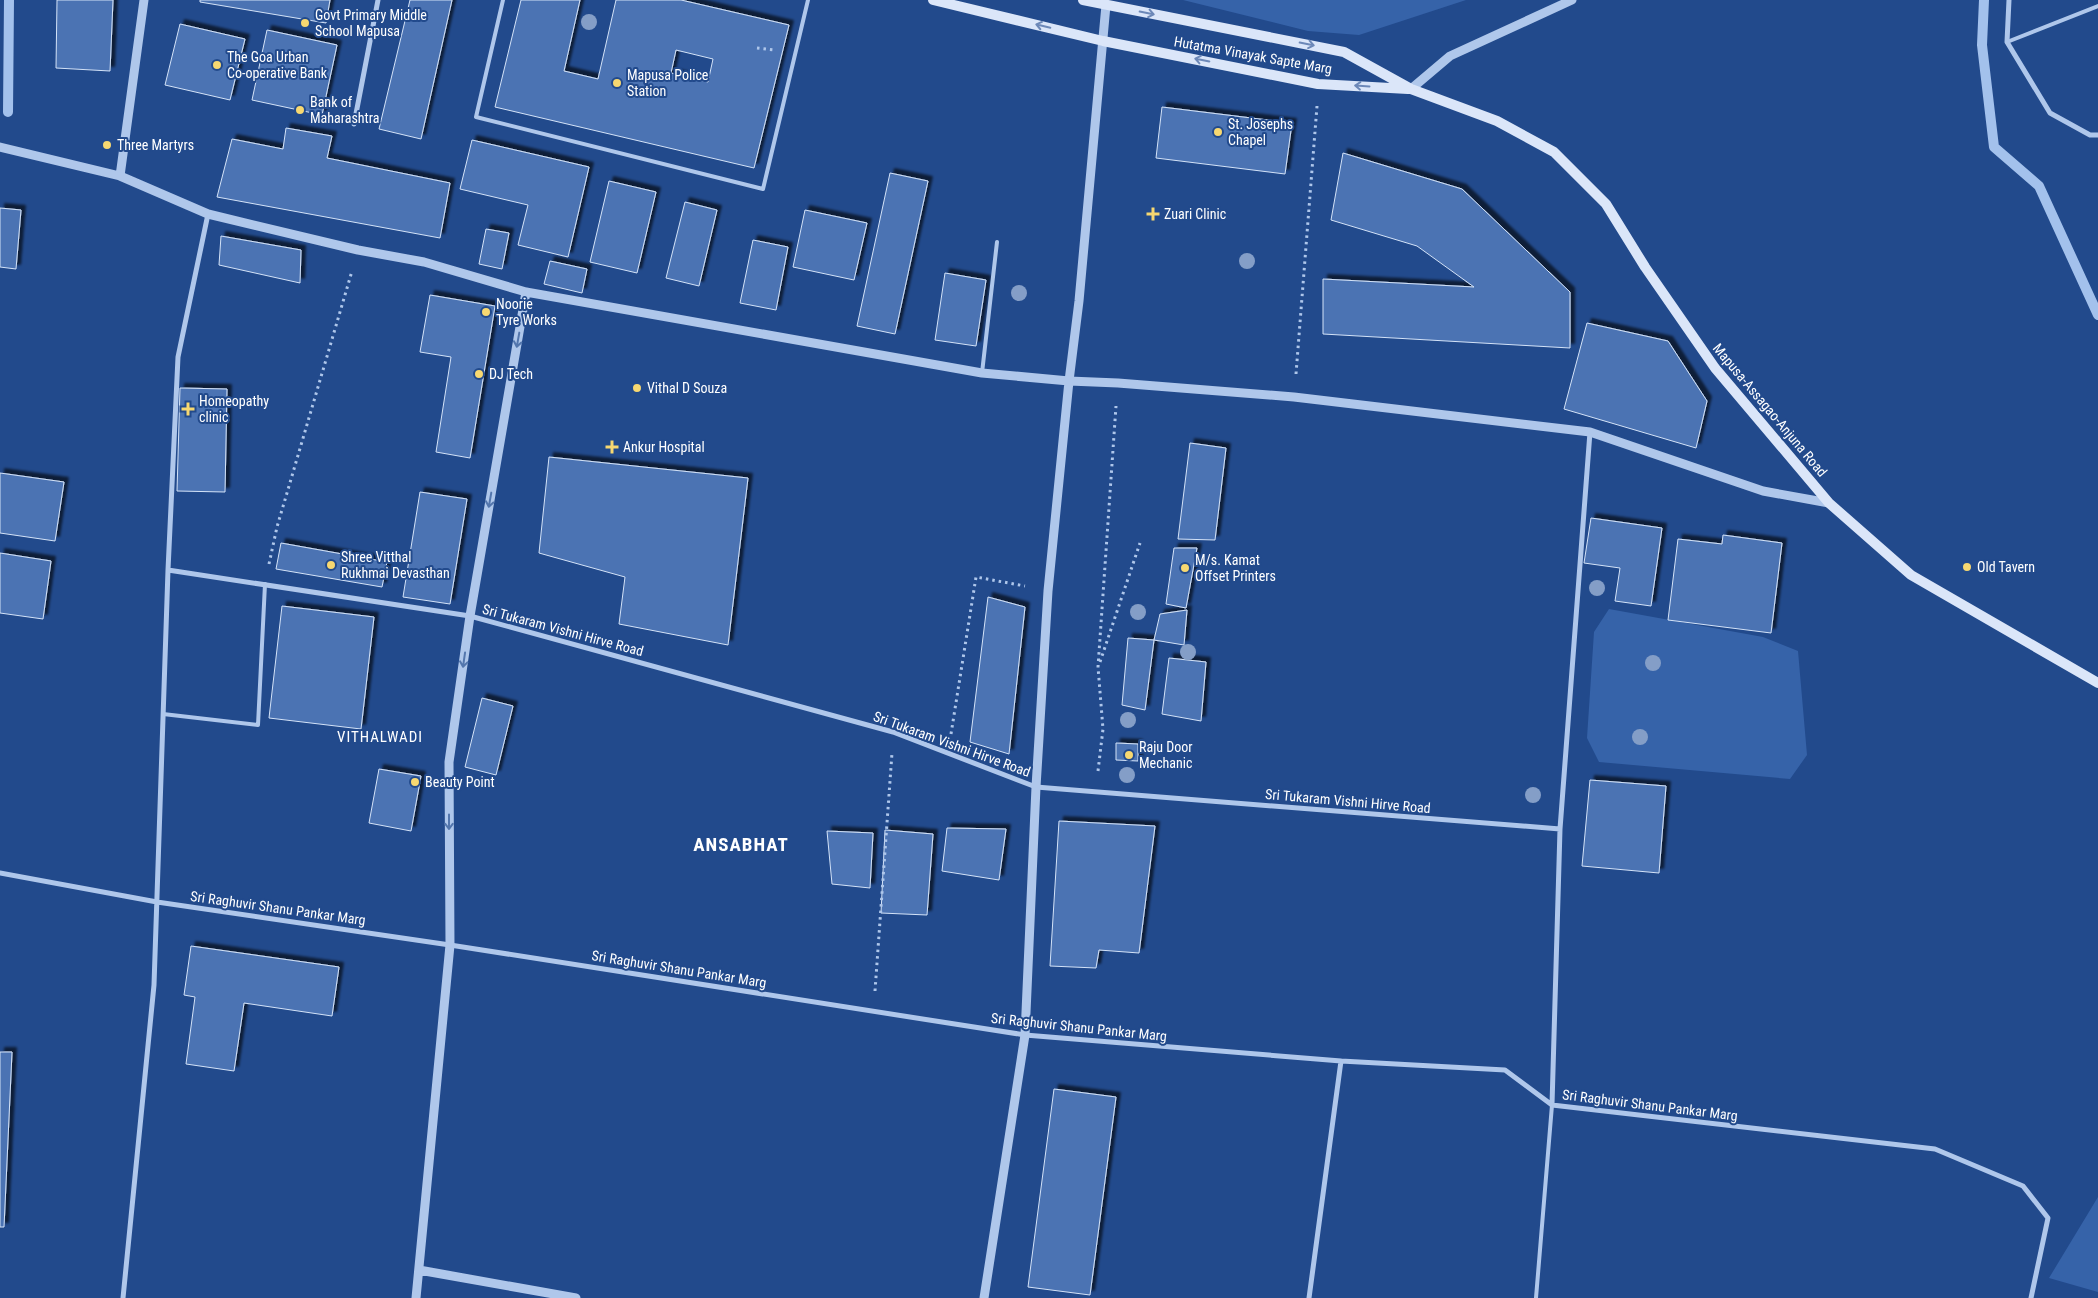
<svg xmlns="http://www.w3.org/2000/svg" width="2098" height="1298" font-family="'Roboto Condensed',sans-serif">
<defs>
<filter id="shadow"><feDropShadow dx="4.5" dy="-4.5" stdDeviation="1" flood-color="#0009"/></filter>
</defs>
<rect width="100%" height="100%" fill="#224a8c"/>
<!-- green -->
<path fill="#3663a9" d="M1183 0H1466L1359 35 1308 31Z
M1609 609 1763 637 1798 651 1807 755 1790 779 1599 762 1587 738 1594 632Z
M2098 1197V1292L2049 1278Z"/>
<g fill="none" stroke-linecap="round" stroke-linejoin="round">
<!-- stream -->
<path stroke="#a3c1ec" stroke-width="10" d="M1984 0 1982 45 1994 147 2039 186 2098 315
M8 112 9 0"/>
</g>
<!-- building -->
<path fill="#4b73b3" stroke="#d4e3f8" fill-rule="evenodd" filter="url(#shadow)" d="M57 0H113L110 71 56 68Z
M200 0H330L326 23 200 2Z
M410 0H452L421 139 379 129Z
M521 0H580L564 71 598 79 616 0H681L789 25 754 168 495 107ZM676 50 713 59 708 82 671 73Z
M180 24 245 39 230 100 165 85Z
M267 30 337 45 322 115 252 100Z
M1162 107 1292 123 1285 174 1156 158Z
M286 128 332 136 327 158 450 183 440 238 217 197 232 139 283 149Z
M472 140 589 167 568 257 518 245 528 205 460 189Z
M1343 153 1462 189 1570 292V348L1323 334V279L1474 287 1417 246 1331 220Z
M890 173 928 181 895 334 857 326Z
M609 181 656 192 637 273 590 262Z
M685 202 717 210 699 286 666 278Z
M0 208 21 210 16 269 0 267Z
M805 210 867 223 854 280 793 267Z
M486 229 509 233 502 269 479 264Z
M221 236 301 250 300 283 219 265Z
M753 240 788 247 776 310 740 303Z
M550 261 587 269 582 293 544 284Z
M945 273 986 280 976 346 935 340Z
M430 295 495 306 470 458 436 452 451 357 420 352Z
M1587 323 1668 341 1707 401 1696 448 1564 409Z
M180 388 227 389 225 492 177 491Z
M1190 443 1226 448 1215 540 1178 539Z
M549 457 748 478 728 645 619 624 625 577 539 553Z
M0 473 64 482 55 541 0 533Z
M420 492 467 499 450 604 403 597Z
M1591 518 1662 528 1651 606 1615 601 1620 568 1584 563Z
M1723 535 1782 543 1771 633 1668 620 1678 539 1722 544Z
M281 543 387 562 382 587 276 569Z
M1174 548H1197L1186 608 1166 604Z
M0 553 51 561 43 619 0 613Z
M988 597 1025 607 1009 754 970 742Z
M282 606 374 617 361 729 269 718Z
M1187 610 1184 645 1154 640 1160 614Z
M1128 638 1154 640 1145 710 1122 705Z
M1169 658 1206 662 1201 721 1162 714Z
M482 698 513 706 496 775 465 767Z
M1116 743 1138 744V761L1116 760Z
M379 769 421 776 411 831 369 823Z
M1590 780 1666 786 1659 873 1582 866Z
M1059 821 1155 826 1139 953 1099 950 1096 968 1050 966Z
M947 828 1006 829 999 880 942 871Z
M885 830 933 834 927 915 881 913Z
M827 831 873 833 870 888 832 884Z
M191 946 339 967 332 1016 244 1003 234 1071 186 1064 195 997 184 995Z
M0 1052H12L4 1227H0Z
M1054 1089 1116 1097 1090 1295 1028 1287Z"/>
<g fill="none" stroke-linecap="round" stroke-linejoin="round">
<!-- path -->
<path stroke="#afc7eb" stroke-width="3" stroke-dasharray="2.5 4" stroke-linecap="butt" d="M757 48 775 50
M1296 374 1317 106
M269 564 277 527 352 271
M1100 662 1140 543
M951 734 976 577 1025 586
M1098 771 1103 729 1098 667 1116 406
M875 991 892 753"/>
<!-- service -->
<path stroke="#afc7eb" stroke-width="4" d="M503 0 476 117 763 189 808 0
M2007 42 2098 6
M982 373 997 242
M163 714 258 725 265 584
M1536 1298 1552 1105"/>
<!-- minor -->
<path stroke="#afc7eb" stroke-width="5" d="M2009 0 2007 42 2050 113 2090 135H2098
M354 124 378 0
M168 570 470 616 893 732 1036 787 1560 829
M0 873 157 902 450 945 1025 1035 1341 1061 1505 1070 1552 1105 1935 1149 2023 1186 2048 1218 2031 1298
M1552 1105 1560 829 1590 432
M123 1298 154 985 168 570 178 357 208 214
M1309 1298 1341 1061"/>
<!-- tertiary -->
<path stroke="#afc7eb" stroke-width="9" d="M1411 89 1450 56 1572 0
M0 147 120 176 208 214 358 250 424 262 526 292 982 373 1069 381 1118 383 1294 397 1590 432 1763 491 1829 503
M120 176 144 0
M419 1270 576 1298
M416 1298 450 945 449 762 470 616 526 292
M984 1298 1025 1035 1036 787 1048 591 1069 381 1079 301 1106 5"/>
<!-- secondary -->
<path stroke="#dbe6f9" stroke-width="10" d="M933 0 1103 41 1318 84 1408 89
M1083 0 1344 52 1411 89 1497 121 1554 152 1606 204 1645 267 1715 368 1829 503 1911 575 2098 683"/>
</g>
<!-- trees -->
<g fill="#849ec7">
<circle cx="589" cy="22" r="8"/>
<circle cx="1247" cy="261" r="8"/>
<circle cx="1019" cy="293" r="8"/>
<circle cx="1597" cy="588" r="8"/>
<circle cx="1138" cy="612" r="8"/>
<circle cx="1188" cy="652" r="8"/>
<circle cx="1653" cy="663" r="8"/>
<circle cx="1128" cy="720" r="8"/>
<circle cx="1640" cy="737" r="8"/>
<circle cx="1127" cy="775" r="8"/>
<circle cx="1533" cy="795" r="8"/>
</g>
<!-- one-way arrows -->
<defs><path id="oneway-shaft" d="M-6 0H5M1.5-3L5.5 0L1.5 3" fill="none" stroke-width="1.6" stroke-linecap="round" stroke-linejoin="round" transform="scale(1.25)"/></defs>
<g stroke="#6c88b8">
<use href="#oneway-shaft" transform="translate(1147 13) rotate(11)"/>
<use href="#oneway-shaft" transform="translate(1043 26) rotate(-167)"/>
<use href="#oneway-shaft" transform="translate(1307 44) rotate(11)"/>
<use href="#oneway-shaft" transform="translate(1202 60) rotate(-169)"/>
<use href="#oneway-shaft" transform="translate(1362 86) rotate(-176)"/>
</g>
<g stroke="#5376ad">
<use href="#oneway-shaft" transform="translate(518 340) rotate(100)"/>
<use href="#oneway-shaft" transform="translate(490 500) rotate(100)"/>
<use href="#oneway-shaft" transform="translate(464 660) rotate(98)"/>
<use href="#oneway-shaft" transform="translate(449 822) rotate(90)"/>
</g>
<!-- markers -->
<g fill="#f7d871" stroke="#224a8c" stroke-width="2">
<circle cx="305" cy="23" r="5"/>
<circle cx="217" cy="65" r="5"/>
<circle cx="617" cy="83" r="5"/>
<circle cx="300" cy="110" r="5"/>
<circle cx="1218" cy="132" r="5"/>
<circle cx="107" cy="145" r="5"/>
<path d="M1150.5 206.5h5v5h5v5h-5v5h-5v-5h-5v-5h5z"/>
<circle cx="486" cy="312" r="5"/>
<circle cx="479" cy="374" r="5"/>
<circle cx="637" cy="388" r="5"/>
<path d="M185.5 401.5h5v5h5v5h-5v5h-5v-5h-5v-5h5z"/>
<path d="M609.5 439.5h5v5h5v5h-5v5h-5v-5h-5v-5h5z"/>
<circle cx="331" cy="565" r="5"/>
<circle cx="1967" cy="567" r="5"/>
<circle cx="1185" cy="568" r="5"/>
<circle cx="1129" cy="755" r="5"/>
<circle cx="415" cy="782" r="5"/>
</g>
<g text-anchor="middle" stroke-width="4" stroke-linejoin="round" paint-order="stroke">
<!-- poi labels -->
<g font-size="14" fill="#fff" stroke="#224a8c" text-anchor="start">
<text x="315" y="20">Govt Primary Middle<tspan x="315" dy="16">School Mapusa</tspan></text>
<text x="227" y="62">The Goa Urban<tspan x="227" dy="16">Co-operative Bank</tspan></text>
<text x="627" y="80">Mapusa Police<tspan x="627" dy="16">Station</tspan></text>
<text x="310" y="107">Bank of<tspan x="310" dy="16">Maharashtra</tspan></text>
<text x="1228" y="129">St. Josephs<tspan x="1228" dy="16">Chapel</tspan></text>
<text x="117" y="150">Three Martyrs</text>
<text x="1164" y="219">Zuari Clinic</text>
<text x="496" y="309">Noorie<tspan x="496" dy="16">Tyre Works</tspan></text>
<text x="489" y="379">DJ Tech</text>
<text x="647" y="393">Vithal D Souza</text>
<text x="199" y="406">Homeopathy<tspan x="199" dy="16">clinic</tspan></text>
<text x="623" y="452">Ankur Hospital</text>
<text x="341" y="562">Shree Vitthal<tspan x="341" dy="16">Rukhmai Devasthan</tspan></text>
<text x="1195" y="565">M/s. Kamat<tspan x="1195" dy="16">Offset Printers</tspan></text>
<text x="1977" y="572">Old Tavern</text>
<text x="1139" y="752">Raju Door<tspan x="1139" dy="16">Mechanic</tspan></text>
<text x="425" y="787">Beauty Point</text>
</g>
<!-- street labels -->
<g font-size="14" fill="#fff" stroke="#224a8c">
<text transform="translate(1253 55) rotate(10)" y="5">Hutatma Vinayak Sapte Marg</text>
<text transform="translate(1770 410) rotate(50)" y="5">Mapusa-Assagao-Anjuna Road</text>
<text transform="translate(563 630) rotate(15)" y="5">Sri Tukaram Vishni Hirve Road</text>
<text transform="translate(952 744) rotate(20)" y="5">Sri Tukaram Vishni Hirve Road</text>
<text transform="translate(1348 801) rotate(5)" y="5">Sri Tukaram Vishni Hirve Road</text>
<text transform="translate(278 908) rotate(8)" y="5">Sri Raghuvir Shanu Pankar Marg</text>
<text transform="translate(679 969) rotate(9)" y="5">Sri Raghuvir Shanu Pankar Marg</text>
<text transform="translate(1079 1027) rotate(6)" y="5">Sri Raghuvir Shanu Pankar Marg</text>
<text transform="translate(1650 1105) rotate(7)" y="5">Sri Raghuvir Shanu Pankar Marg</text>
</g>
<!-- neighbourhood labels -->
<g font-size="15" letter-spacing="1" fill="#fff" stroke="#224a8c">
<text x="380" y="742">VITHALWADI</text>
</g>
<!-- district labels -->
<g font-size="19" font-weight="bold" letter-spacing="1" fill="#fff" stroke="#224a8c">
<text x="741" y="851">ANSABHAT</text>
</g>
</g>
</svg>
